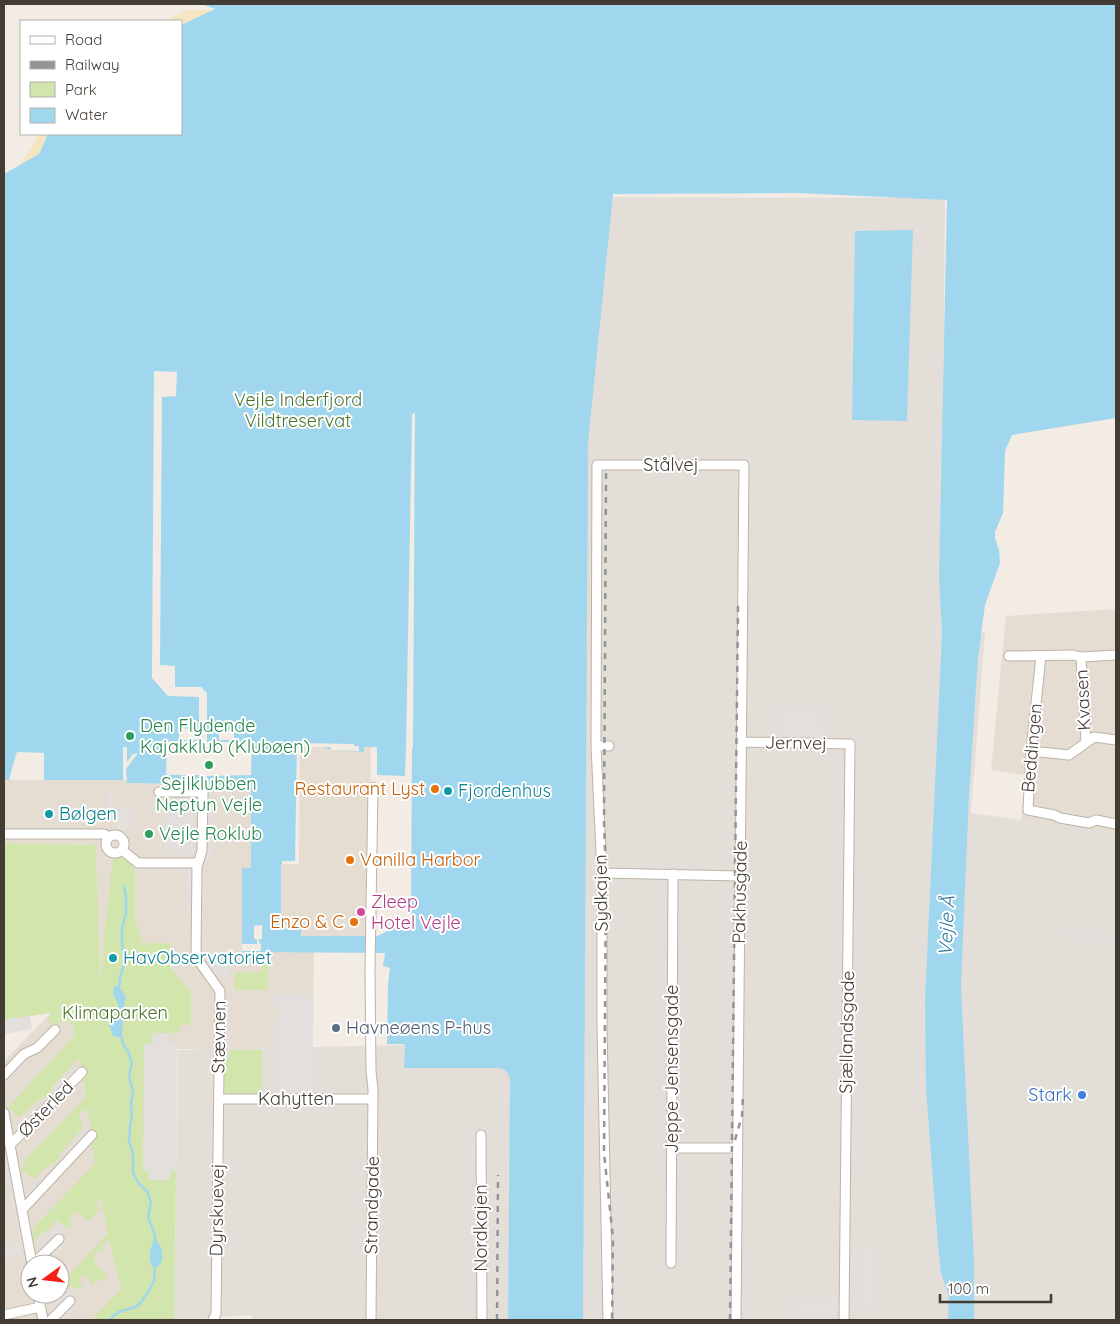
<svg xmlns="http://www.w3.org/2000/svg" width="1120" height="1324" font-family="Quicksand,sans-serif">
<rect width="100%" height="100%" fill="#f2ece4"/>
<!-- residential -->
<path fill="#e5ddd2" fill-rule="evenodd" d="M1116 609V833L1021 820 1025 775 991 770 1006 616Z
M300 747H371L368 934 363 936H301L281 928V864L299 863Z
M4 780H127V783L251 785V868L242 869V952H314L312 1094 231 1049H177L171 1320H4V1061L51 1013 46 982 100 972 96 845 4 843ZM30 1264H60V1294H30Z"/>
<!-- industrial -->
<path fill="#e4ded9" d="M614 197 945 198 941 626 985 632 971 813 1116 833V1320H253L252 1315 174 1320 178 1050 403 1045 405 975 540 201Z"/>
<!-- green -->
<path fill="#d2e5ad" d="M4 843 96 845 100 972 95 974 102 972 104 936 113 858 126 857 132 861 135 875V918L142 943H170V967L191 992V1025H180V1033H153V1044H144L149 1180H169L170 1172H176L174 1320H140L139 1319 137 1320H91L121 1289 109 1239 101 1248 103 1251H98L94 1255 96 1265 108 1275 102 1282 98 1279 91 1286 89 1285 92 1282 84 1275 78 1280 83 1285 77 1290 71 1285 67 1290 61 1283 108 1234 101 1197 95 1203 100 1209 88 1221 77 1212 69 1220 72 1224 67 1229 58 1220 45 1233 43 1232 33 1241V1228L96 1163 94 1158V1150L90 1146 93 1143 88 1110H84C75 1116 82 1120 83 1128L60 1153C58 1163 51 1164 45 1168 42 1171 39 1175 35 1178L29 1177 26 1170 21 1174 20 1170 25 1165 23 1162 86 1097 84 1083 82 1080 83 1078 80 1062 78 1059 52 1087V1091C47 1095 43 1097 38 1100 31 1105 28 1113 18 1116L15 1114 12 1108 9 1111 8 1108 12 1103 75 1035C74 1026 72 1023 64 1019L56 1026 46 1019 52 1014 51 1013 4 1020Z
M262 961H268V990H234L235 972H262Z
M223 1050H262V1093L231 1094 225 1092 223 1088Z"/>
<!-- sand -->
<path fill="#f6e5c0" d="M186 10H213L181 25V21H166Z
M38 134H48L39 154 20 165 32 147Z"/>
<!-- parking -->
<path fill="#e2dfdc" d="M778 709H823V737H778Z
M108 791H113V817H107Z
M206 791H212V860H206L204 857Z
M166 796H195L194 836H187V841H194V855L164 854Z
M117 808H135L134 829H117Z
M136 866 156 867V873H135Z
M168 867 193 868V910L187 909V873H168Z
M200 873H206V909H200Z
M199 919H206V953H200Z
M1069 930 1116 936V941L1069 936Z
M204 959H229L228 977H215Z
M219 994H229V1028H219Z
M273 994H313L312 1094H272L273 1022H278L279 1006H273Z
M30 1016 32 1029 4 1034V1020Z
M219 1029H229V1058H219Z
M153 1033H168V1043L177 1044 176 1172H170V1180H149V1171H143L144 1044 152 1043Z
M26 1056 29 1059 5 1085 4 1079Z
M76 1066 80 1070 57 1092 53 1088Z
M36 1107 40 1110 19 1131 16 1127Z
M87 1128 91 1131 71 1152 68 1149Z
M4 1134 23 1235 18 1236 4 1162Z
M43 1175 47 1179 30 1196 26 1192Z
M59 1223 64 1229 57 1237 65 1245 47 1264H41L37 1256 42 1251 38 1247Z
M20 1240 23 1256 4 1260V1247L7 1246 8 1243Z
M857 1248H876L875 1309H857Z
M71 1287 75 1291 53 1313 49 1309Z
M794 1297H836V1320H789V1308H794Z
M73 1303 77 1307 64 1320H57Z"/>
<!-- water -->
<path fill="#a1d7ee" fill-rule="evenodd" d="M201 4H1116V418L1012 435 1005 451 1003 513 995 532V538L999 550 1000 563 985 605 978 658 969 796 961 986 974 1261V1320H948L949 1296 941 1273 938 1246 926 1089 925 1000 942 633 939 577 947 200 798 193 613 194 588 443 583 1320H508L510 1080C509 1073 506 1070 500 1068H404L405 1044H387L388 985 390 968 383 966 385 953 242 952V868H251V785L127 783V780H44V753H17L9 780H4V174L39 154 48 134H181V25L215 9ZM300 747H324L331 750 364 752V747H377V775L405 776 406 748H412L411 918 378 936H301V928H281V864H299Z
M913 230 907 421 852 420 855 231Z
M114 986H119L126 997C124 1001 122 1034 122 1038L113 1036 109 1024C118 1012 123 1009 113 995Z
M155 1240C163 1246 164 1257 160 1265L154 1268C147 1261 150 1250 153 1241Z"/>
<!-- pier -->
<path fill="#f2ece4" d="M154 371 177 372 176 396 162 397 160 665 175 666V687H201L207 693V742H252L251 775 207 776 206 785 199 784V775H167L166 773 167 741 179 742V728L197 729V740H183L182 741 199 742V697L168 696 152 678Z
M415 413 413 748H406L412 414Z
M219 731H234V740H219Z
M297 743 354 744V746H359V751L331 750 330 747H300L299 864H282V861H295Z
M123 747H127V762L133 754 138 753 126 769 127 780H123Z
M17 752 44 753V780H41V755H18L11 780H9Z
M262 925V939H259V943L261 944V951H242V944H257V939H254V926Z"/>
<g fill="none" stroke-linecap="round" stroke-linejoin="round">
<!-- stream -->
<path stroke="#a1d7ee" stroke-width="2.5" d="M119 987 120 977 124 965 122 942V928L126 913V898L124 886
M121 1035 123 1044 128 1051 132 1063 129 1076 133 1092 131 1103 132 1116 130 1126 129 1140 133 1155V1173L139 1184 147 1191 151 1202 148 1217 155 1235V1242
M110 1320C116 1310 125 1311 135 1307 141 1305 151 1287 154 1281 155 1277 154 1270 155 1265"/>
<defs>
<path id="minor" d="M1009 656 1073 655 1081 657 1116 655
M1041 656 1031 751 1028 810 1054 815 1060 818 1089 823 1096 820 1116 824
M1081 657 1086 743
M742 742 850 744 844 1320
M596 746H609
M1031 751 1069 755 1094 737 1116 740
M159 792H203L202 851 197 867 196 957 220 991 216 1314 213 1320
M4 834H104L109 837
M106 844a9 9 0 1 1 18 0a9 9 0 1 1-18 0Z
M122 850 138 863H198
M602 873 740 876
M4 1075 24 1054 37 1048 55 1030
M219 1099H373
M4 1113 32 1264
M481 1135 482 1320
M10 1145 82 1072
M672 1148H738
M22 1210 92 1135
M671 1263 673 874
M33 1264 59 1239
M38 1294 43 1320
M4 1315 40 1307
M51 1320 70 1301
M371 1320 373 1089 371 1071 370 970 373 787
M608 1320 602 1026V873L596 746 597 465H744L736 1320"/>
</defs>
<!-- minor casing -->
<use href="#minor" stroke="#bdb3a7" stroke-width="11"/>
<!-- minor -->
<use href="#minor" stroke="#fff" stroke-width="9"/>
<!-- rail -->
<path stroke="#949494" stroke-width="2.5" stroke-dasharray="6 6" stroke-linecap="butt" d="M606 473 604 824 606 873 604 1153 613 1238 612 1320
M735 1140 742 1116 743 1094
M497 1320 498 1175
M730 1320 738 606"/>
</g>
<!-- markers -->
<g fill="#2e9e5b" stroke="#fff" stroke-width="2">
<circle cx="130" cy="736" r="5"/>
<circle cx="209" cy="765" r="5"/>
<circle cx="149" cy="834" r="5"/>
</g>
<g fill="#e8710a" stroke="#fff" stroke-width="2">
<circle cx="435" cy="789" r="5"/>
<circle cx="350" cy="860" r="5"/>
<circle cx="354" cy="922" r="5"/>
</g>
<g fill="#0f9aa8" stroke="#fff" stroke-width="2">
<circle cx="448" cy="791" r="5"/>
<circle cx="49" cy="814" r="5"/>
<circle cx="113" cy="958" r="5"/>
</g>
<circle fill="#d1479c" stroke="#fff" stroke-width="2" cx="361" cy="912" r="5"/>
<circle fill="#5c6f8a" stroke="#fff" stroke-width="2" cx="336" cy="1028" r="5"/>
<circle fill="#3f7fe0" stroke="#fff" stroke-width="2" cx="1082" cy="1095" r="5"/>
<g text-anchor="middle" stroke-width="4" stroke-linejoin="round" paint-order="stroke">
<!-- park labels -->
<g font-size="18" fill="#4d7329" stroke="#fff">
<text x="298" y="406">Vejle Inderfjord<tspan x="298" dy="21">Vildtreservat</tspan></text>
<text x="115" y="1019">Klimaparken</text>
</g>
<!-- street labels -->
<g font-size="18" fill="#433c34" stroke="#fff">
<text x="671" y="471">Stålvej</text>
<text transform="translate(1083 700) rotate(-93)" y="6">Kvasen</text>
<text transform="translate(796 743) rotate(1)" y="6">Jernvej</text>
<text transform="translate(1032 748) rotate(-85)" y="6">Beddingen</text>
<text transform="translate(740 892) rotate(-89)" y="6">Pakhusgade</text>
<text transform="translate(601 893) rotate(-91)" y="6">Sydkajen</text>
<text transform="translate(847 1032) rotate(-89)" y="6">Sjællandsgade</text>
<text transform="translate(219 1037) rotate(-89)" y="6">Stævnen</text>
<text transform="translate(672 1069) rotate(-90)" y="6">Jeppe Jensensgade</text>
<text x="296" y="1105">Kahytten</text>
<text transform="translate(46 1109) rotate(-46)" y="6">Østerled</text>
<text transform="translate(372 1205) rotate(-89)" y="6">Strandgade</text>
<text transform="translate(217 1210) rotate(-89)" y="6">Dyrskuevej</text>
<text transform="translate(481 1228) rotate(-90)" y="6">Nordkajen</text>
</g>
<!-- leisure labels -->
<g font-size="18" fill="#27864d" stroke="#fff" text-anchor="start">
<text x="140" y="732">Den Flydende<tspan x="140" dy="21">Kajakklub (Klubøen)</tspan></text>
<text x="209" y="790" text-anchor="middle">Sejlklubben<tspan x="209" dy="21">Neptun Vejle</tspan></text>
<text x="159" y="840">Vejle Roklub</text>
</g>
<!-- food labels -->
<g font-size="18" fill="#c56008" stroke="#fff" text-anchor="end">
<text x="425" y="795">Restaurant Lyst</text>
<text x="360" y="866" text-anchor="start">Vanilla Harbor</text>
<text x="344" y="928">Enzo &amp; C</text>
</g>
<!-- culture labels -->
<g font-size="18" fill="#0d838f" stroke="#fff" text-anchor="start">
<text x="458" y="797">Fjordenhus</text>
<text x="59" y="820">Bølgen</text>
<text x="123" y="964">HavObservatoriet</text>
</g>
<!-- hotel labels -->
<g font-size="18" fill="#b23c85" stroke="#fff" text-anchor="start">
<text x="371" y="908">Zleep<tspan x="371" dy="21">Hotel Vejle</tspan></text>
</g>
<!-- service labels -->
<g font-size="18" fill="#4e5e75" stroke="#fff" text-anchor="start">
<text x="346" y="1034">Havneøens P-hus</text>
</g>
<!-- shop labels -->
<g font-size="18" fill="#366cbe" stroke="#fff" text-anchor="end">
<text x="1072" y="1101">Stark</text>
</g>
<!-- water labels -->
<g font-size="19" font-style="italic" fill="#2e799c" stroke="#fff">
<text transform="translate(946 926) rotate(-87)" y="7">Vejle Å</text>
</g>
</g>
<!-- border -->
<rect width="1120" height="1324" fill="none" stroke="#433c34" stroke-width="10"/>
<!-- legend -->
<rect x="20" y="20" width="162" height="115" fill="#ffffff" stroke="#b4b1ae"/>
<rect x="30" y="36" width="25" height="8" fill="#ffffff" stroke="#b4b1ae"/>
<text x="65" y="45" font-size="15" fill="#433c34">Road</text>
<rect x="30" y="61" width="25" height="8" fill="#949494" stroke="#b4b1ae"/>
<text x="65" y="70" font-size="15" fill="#433c34">Railway</text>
<rect x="30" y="82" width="25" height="15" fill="#d2e5ad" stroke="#b4b1ae"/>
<text x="65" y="95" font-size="15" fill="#433c34">Park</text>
<rect x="30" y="108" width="25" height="15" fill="#a1d7ee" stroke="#b4b1ae"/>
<text x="65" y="120" font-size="15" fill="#433c34">Water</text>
<!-- north arrow -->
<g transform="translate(45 1279) rotate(255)"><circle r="24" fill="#ffffff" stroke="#b4b1ae"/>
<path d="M0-4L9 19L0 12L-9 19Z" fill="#f52118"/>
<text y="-8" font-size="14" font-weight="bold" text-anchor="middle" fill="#433c34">N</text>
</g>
<!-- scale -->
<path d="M940 1294v8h111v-8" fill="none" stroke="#433c34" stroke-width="2.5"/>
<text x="948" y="1294" font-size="15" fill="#433c34" stroke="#ffffff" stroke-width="4" paint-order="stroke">100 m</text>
</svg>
